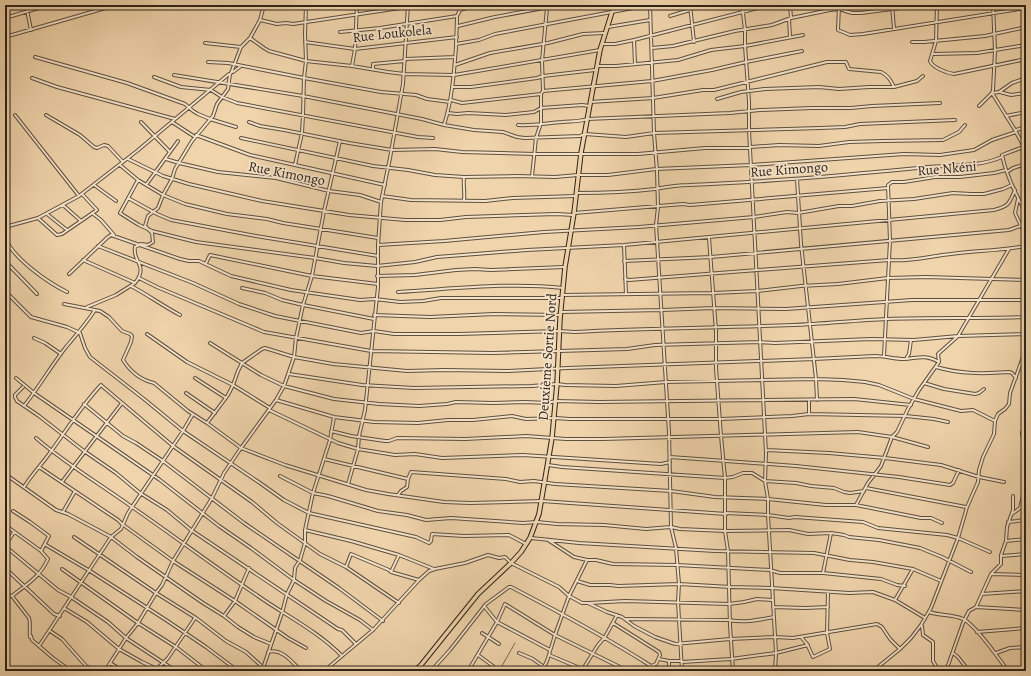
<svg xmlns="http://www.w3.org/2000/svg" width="1031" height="676" font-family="Alegreya,serif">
<rect width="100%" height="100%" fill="#f0d4ac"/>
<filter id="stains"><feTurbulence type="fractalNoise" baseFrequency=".005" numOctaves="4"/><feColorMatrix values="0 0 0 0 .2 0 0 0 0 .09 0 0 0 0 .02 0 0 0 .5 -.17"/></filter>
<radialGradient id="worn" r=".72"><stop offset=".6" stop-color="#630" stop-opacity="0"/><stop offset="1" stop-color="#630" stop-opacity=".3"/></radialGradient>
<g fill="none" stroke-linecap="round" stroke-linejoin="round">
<!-- stream -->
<path stroke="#7a6953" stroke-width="1" d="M499 671 515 643"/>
<defs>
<path id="minor" d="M26 5 31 30
M650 5 654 133 657 171 658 207 656 225 669 432 671 527 676 548 679 584 678 602 682 671
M690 5 694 42
M742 5 745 30V46L749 101V130L766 453 765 481 768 499V515L776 653 775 671
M790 5 791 18
M839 5 838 30 850 35 863 34 1026 8
M892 5 894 29
M937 5 936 41 930 61C933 68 947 73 954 74L1026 59
M993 5 995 51 993 90 992 93 1015 130 1026 151
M460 10 476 5
M670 16 690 10
M5 18 49 5
M789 19 790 37
M260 20 277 24 286 23 293 24 420 5
M458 26 495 17 560 5
M608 27 650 20
M340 32 380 28 457 16 460 10 459 5
M5 37 116 5
M250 38 260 20 264 5
M634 40 635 64
M305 42 355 49 457 37
M912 42H924L985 36 1026 27
M205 43 241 47
M456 44 479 40 495 34 537 26 649 5
M602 44H615L634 40 770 5
M652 48 673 46 735 31 772 25 791 18 830 10 839 9 852 13H861L923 5
M933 54 977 53 1026 45
M35 57 127 83 185 104 193 111 198 114 210 119 236 127
M405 59 455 57
M208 62 228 63 304 78 381 92 416 95 427 99 450 102
M455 65 490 53 548 43 583 34 604 33
M352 66 355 49 357 5
M598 66H616L678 60 711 50 745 46 803 35
M373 69V64L405 61
M233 72 241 66
M231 73 241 47 250 38 264 48 269 51 306 61 352 66 388 72 404 74 454 75 600 50
M174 75 303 96 422 119 444 125 474 130 503 132 517 137 525 138 580 136 585 134 626 137 654 133 820 128 845 127 860 124 955 120
M154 77 181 87 211 90 222 97 237 103 418 137 433 138
M32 78 57 87 175 119
M452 87H471L537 78 543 76 595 70
M543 91 652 81 712 70 746 62 802 51
M1000 92 1011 95 1026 93
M717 99 741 92 765 89 819 87 839 89 869 87H894L917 81 923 76
M451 100 462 103 541 94
M590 102 653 98 703 90H714L827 62H846L849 69 881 72C888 75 891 81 894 87
M979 106 992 93 999 92 1012 83 1026 78
M448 113 457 114 468 113 506 115 534 112 541 108 582 105 590 106
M15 115 79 196
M46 115 80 135 94 147 97 148 104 145 108 146 123 162
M1006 116 1026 112
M141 122 170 152
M172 122 195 137
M249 122 260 126 284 130 349 143 392 150 435 149 462 152 535 154H638L705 148H737L779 145 819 146 849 142 883 141 943 140 959 132 965 125
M444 125C452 100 454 74 456 47 456 37 457 27 457 16
M518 125C533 126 547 123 562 122 570 121 579 122 587 119L730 113 760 110 812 108H851L872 106 940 103
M1016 130 1026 127
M196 135 250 155 385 185
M241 138 373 166 408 170 435 175 464 177 517 176 555 177 578 175H608L656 169 751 165 904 154 940 155 974 150 992 140 1016 132
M1026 146 1002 155C1006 175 1016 195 1026 213
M128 159 163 176 189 184 262 201 349 215 405 220H440L466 217 556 214 574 215
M166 159 179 163 218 172 276 178 329 191 360 195 381 202
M120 165 138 180 163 195 185 204 227 214 267 219 283 223 378 238
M295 165 302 133 303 115 304 78 306 61 305 34 306 5
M1007 172 1013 168 1026 164
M532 176 536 138 541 123V94L543 91 542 61 547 8
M464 177C463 185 465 192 464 200
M797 179 801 244 816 379 817 400
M138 180 120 213 123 215 139 225 152 231 196 242 315 258 344 263 377 266 415 262 437 257 527 250 624 245 994 210C1009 206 1009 204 1015 190
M94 185 116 201
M146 185 178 141
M577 193C603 193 630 192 655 189 666 187 677 185 689 185 768 182 848 175 928 167 952 165 979 167 1002 157
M382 196 411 200 485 201 513 198 576 196
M128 198 157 214 171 220 256 236 378 256
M1018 199 1015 213 1023 230 1026 251
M63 205 81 221
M92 213 101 220 114 235
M574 213 683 204 690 205 888 188
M47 214 67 230
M38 218 57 235 62 234 97 210 82 194
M5 227 38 218 79 196 137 151 229 74
M5 238C14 259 47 282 67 292
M709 238 716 331V368L721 436 725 478V531L728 551 730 625 733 671
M378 245 444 241 544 232 639 227 754 217 787 212 798 213 839 206H852L880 201 914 199 953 193 971 194H984L1003 189 1012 185
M624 245 626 294
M98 246 193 283 239 304 275 316 361 333 374 331 394 334H459L559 331 575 332C648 328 721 328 793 325 824 324 856 320 887 319 933 317 980 319 1026 317
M83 260 135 283C149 265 132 262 135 247L141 244 148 245 153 242 152 233 145 226 148 216 158 208 163 195 172 179 175 169 192 141 213 116 217 104 228 89 230 74
M5 261 37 294
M624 261 711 257 1009 230 1020 226
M206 263 210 255 312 276 378 284
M69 274 108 237 111 235 180 259 189 261H199L231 276 291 290 360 300 375 299 400 302 423 301 441 298H562
M377 276 415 275 456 270 475 269 491 270 564 267
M139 278 157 287 264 332 371 351 493 353 627 349 655 345 760 342 775 343 871 339 914 340 958 336 1025 334
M625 279 629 280 889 260C910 262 930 256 951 254 976 251 1001 250 1026 246
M131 286C148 295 163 306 180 315
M242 288 265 293 282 300 303 305 374 319
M5 291 31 317 67 327 80 333 85 348 90 357 144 399 183 431 260 483 284 500 309 513 416 537 429 543 431 541 432 534 464 536 509 535 526 544
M398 292C453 289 509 282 563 288
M562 295 713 293 758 291 801 286 838 284 888 278 926 277 1026 280
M1026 297V307
M64 304 100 311 109 317 122 331 130 334 132 336 131 342 123 360C130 371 141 380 154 383L188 411 207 423 241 448 285 465 366 490 388 494 444 502 470 503 542 501 726 514
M87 307 116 295 135 283
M561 312 662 310 714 308 786 309 912 300H1026
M374 315 430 317 494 314 560 315
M147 334 187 362 233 385 270 408
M34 338 45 343 61 354
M210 343 261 375 284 386 334 399 379 404 419 406 447 404 456 402 493 403 525 402 547 403 556 401 599 402 854 399 911 405
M884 356 890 241 888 185 892 182H904L935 177H960L994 173 1006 170
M907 357 909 354 911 340
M936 367C960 374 983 374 1009 372L1012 373 1016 378
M289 374 362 385 414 388 532 386 557 384 565 385 616 386 666 382 816 379 843 380 865 382 879 385 914 399 961 411 973 410 995 421
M16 378 34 393 160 480 219 526 251 548 294 580 326 601 360 620 373 630
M195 378 226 398
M924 383 944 389 975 394 979 393 984 389
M23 387 15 395V397L17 401 39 416 84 451 116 473 140 493 167 510 191 530 338 629 342 630 356 644
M186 393 215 413
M276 400 334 417 374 422 418 423 448 420H473L512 416 526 419 555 418 570 419H721L792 416 809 414 906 416 934 419 948 422
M809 401V414
M84 404 123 436 136 443 163 461 244 523 339 588 383 621
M24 406C39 387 51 366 66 347 77 334 86 324 95 310
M269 410 338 443 358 449 395 455 415 454 442 458 523 455 661 464 670 462
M207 423 228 395 233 385 238 371 242 363 262 349 265 348 294 357 333 364 407 371 444 370 508 371 568 368 814 359 875 356C884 356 895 359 904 359 918 358 925 354 939 362
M1026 423 1022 433 1023 438 1026 439
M331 431 351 436 385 441H389L397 438 465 439 526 436 566 439H603L858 432 892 437 928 447
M36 438C66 464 100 484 132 507 174 536 215 567 258 596 285 615 319 632 342 656
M766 450 829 453 885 458 941 465 979 477 1004 482
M670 457 796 466 899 477 950 485 953 483 959 470
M324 459 408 479 411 472 506 479 520 482 534 481 555 484 671 491 715 497 768 499 826 505H856L921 518H931L942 523
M548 465 562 467 725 478 733 477 743 473H752L765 481 796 483 811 486 834 488 844 492 850 493 864 491
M39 467 118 520 122 524 173 561 235 601 288 638 306 648
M5 474 56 510 68 514 111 537 137 557 203 603 224 616 238 627 254 637 271 644
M280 476 313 493 328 496 378 511 407 515 426 520 451 518 523 523 537 522 557 524 604 525 646 529 671 527 680 529 725 531 789 530 808 534 831 533 844 535 849 537 879 540 920 548 942 557 971 572
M62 482C82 455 102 429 122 403
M348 484 358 449 359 436 365 410 378 287V245L381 202 390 158 403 84 408 5
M24 487C32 474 43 463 52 450 68 428 82 405 101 385L102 386 173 446 252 502 277 523 320 554 346 567 399 603
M866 488 966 507
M398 495 401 491 407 487 408 479
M856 505 868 483 881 466 892 437 897 432 908 409 919 390 939 362 938 354 958 336 1009 249
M13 511 30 522 49 536 41 551
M63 512 75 491
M726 513 768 515 789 518 795 517 863 522 878 528 947 535 958 538 990 552
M1012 514 1020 508 1026 484
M1008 522 1026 520
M5 525 41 551 48 559C39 578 28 583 12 596
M305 530 351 541 399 555 434 569
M74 537 156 593 196 618 226 641 246 652 267 671
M531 538 579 543 715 551 814 553 850 560 873 562 913 569 941 581
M548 540 574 557 587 560H596L613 564 677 565 770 570 780 573H823L881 579 897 585 905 586
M1006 541 1026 539
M46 545 90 571 166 620 206 647 238 671
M5 546 58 590 71 597 108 622 126 638 176 671
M5 546 14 532
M1001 556 1026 554
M346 567 351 554 389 570 391 572 419 580
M5 568 54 614 60 616
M62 569 138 623 176 647 207 671
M391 572 399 555
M823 573 831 533
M991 574 1026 575
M577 581 590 585H610L618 586 679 584 731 587 771 588 849 593 873 592 895 600 925 618
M5 593 8 595 12 596 29 618C31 623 29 631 30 637L31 636 32 640 53 658 71 671
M982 594 1026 591
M5 599 8 595
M895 600 913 569
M589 603 625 601 729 604 744 602 757 599 772 600
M484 606 497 622 550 650
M773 607 805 608 828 607
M976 607 1026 610
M64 608 87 622 119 649 142 662 157 669
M929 612C941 616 952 614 963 619 976 625 999 659 1008 671
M224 616 235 601 249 568
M626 619 729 620C745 623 758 620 774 617
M922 626 923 635 933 642V661L939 671
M50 631 62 639 86 666 96 671
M977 632 1026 628
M482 633 499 644
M801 637 807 644 813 657 830 649 827 633 828 592
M39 646 111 537 121 529 128 513 183 431 193 414
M268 652C282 648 292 662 301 671
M519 653 533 659 544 667
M953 653 958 657 969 671
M996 653 1010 648 1026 647
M478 655 493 666
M549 655 587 671
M659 659 669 661
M682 662 731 659 776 653 808 645
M110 663 123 671
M583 669 598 645 605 637 617 615
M105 671 126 638 138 623 156 593 162 585 173 561 212 498 224 473 241 448 276 400 284 386 294 357 296 338 303 305 312 276 324 211 340 141
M155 671 168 658 195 618
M262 671 282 613 287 594 294 580 295 568 300 560 305 543V530L313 493 330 440 334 417
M324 671 373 630 419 580 429 571 435 569 465 563 488 555 499 558 505 557 511 563 559 587 569 596 582 603H588L607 612 622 617 634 626 655 637 675 644 730 639 775 637 793 638 877 624 882 627 890 639 900 649
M431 671 450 650 486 604 509 587H511C559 612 606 637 651 666L656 664 660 655 659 652 613 623
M468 671 497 622 505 604 555 635 628 671
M542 671 547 661 555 635 569 596 587 560
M667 671 669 667V661H682
M873 671 900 649 911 638 921 625 931 608 958 538 967 507 978 482 979 470 983 457 994 434 995 421 998 414 1005 409 1009 404 1010 393 1023 357 1026 324
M946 671 963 623 969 611 976 607 991 574 1001 564V555L1006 541 1007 527 1013 510V496"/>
<path id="primary" d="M414 671 421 665 478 594 511 563 521 552 530 538 539 514 552 438 557 384 560 319 565 267 574 213 581 153 600 50 612 12 617 5"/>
</defs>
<!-- minor casing -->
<use href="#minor" stroke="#5e4f3e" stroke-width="4"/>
<!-- primary casing -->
<use href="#primary" stroke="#2d2319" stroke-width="5.5"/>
<!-- minor -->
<use href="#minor" stroke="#f5e3c9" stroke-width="2"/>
<!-- primary -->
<use href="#primary" stroke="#f0d4ac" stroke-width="3.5"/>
</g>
<g text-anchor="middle" stroke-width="3.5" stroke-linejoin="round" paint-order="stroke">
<!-- street labels -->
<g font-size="14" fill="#2d2319" stroke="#f5e3c9">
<text transform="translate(392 33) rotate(-6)" y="5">Rue Loukolela</text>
<text transform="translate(947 168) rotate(-5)" y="5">Rue Nkéni</text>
<text transform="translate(789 169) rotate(-4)" y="5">Rue Kimongo</text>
<text transform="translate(287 173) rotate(11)" y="5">Rue Kimongo</text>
<text transform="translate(547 357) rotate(-86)" y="5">Deuxième Sortie Nord</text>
</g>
</g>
<!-- margin -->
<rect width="1031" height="676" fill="none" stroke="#f0d4ac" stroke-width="20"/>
<rect x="6" y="6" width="1019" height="664" fill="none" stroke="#2d2319" stroke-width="2"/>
<rect x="10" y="10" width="1011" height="656" fill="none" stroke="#2d2319"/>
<rect width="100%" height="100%" filter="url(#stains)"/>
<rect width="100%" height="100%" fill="url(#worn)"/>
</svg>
